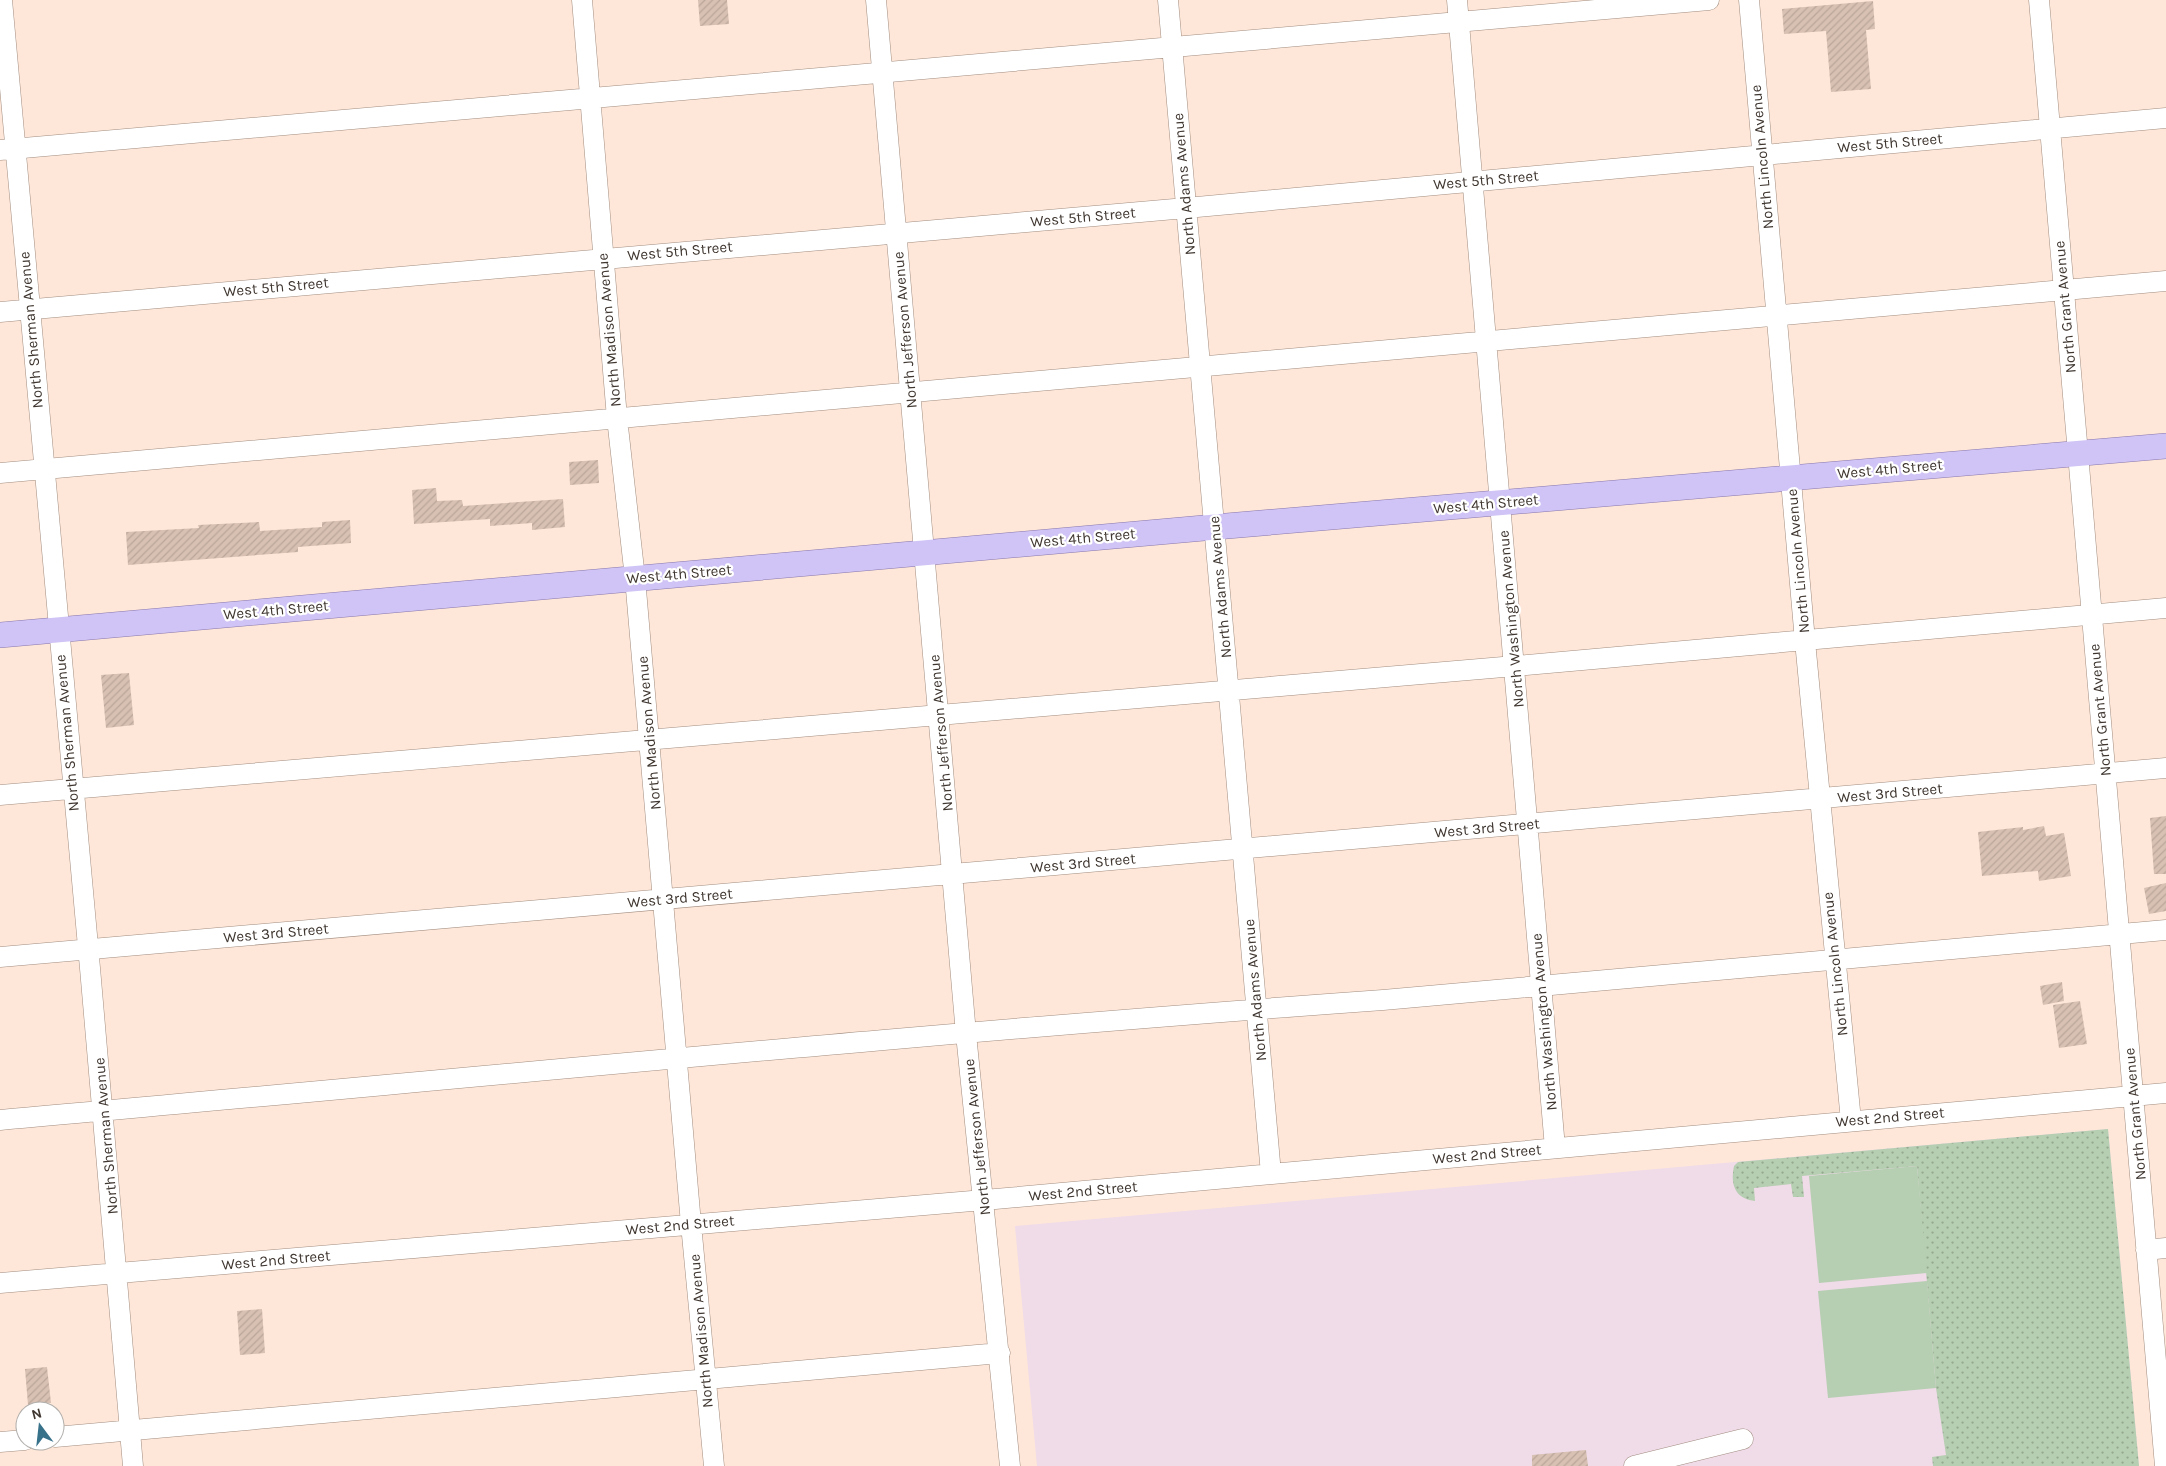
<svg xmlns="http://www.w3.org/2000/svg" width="2166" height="1466" font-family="Karla,sans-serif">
<defs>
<pattern id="grass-dots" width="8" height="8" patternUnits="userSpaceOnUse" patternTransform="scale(1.25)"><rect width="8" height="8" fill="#b6ceb1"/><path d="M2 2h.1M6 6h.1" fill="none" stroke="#95a890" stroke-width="1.8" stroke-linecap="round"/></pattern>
<pattern id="building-hatch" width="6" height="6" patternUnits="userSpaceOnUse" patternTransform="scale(1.25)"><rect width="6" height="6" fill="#d8c1b3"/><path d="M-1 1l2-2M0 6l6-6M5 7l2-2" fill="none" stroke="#baa69a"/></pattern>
</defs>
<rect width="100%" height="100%" fill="#fee7d8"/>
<!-- education -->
<path fill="#f0dbe9" d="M2108 1129 2139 1466H1037L1015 1226Z"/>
<!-- grass -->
<path fill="url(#grass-dots)" d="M2108 1129 2139 1466H1933L1932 1457 1946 1455 1936 1388 1917 1166 1802 1176 1804 1197H1793L1791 1184 1754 1188 1755 1201C1735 1199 1730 1184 1734 1166L1738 1162Z"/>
<!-- park -->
<path fill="#b6ceb1" d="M1917 1166 1927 1273 1819 1283 1809 1176Z
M1927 1281 1936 1388 1828 1398 1818 1291Z"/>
<!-- building -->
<path fill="url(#building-hatch)" d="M698 0H727L729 24 700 26Z
M1873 1 1875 29 1866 30 1871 89 1831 92 1826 31 1784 34 1782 9Z
M598 460 599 483 570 485 569 462Z
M436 488 437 501 462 500 463 506 563 499 565 527 532 530V523L490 526V519L414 524 412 490Z
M350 520 351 543 298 547V552L128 565 126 532 199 528 198 525 259 522 260 531 322 527V522Z
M129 673 134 725 106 728 101 675Z
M2166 816V874H2154L2150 818Z
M2044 826 2046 836 2064 833 2071 876 2039 881 2038 871 1982 876 1978 832 2023 827V830Z
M2166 883V911L2149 914 2144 888Z
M2062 982 2064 1001 2043 1005 2040 986Z
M2080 1001 2087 1044 2059 1048 2053 1005Z
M262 1309 265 1353 240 1355 237 1311Z
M47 1367 51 1403 28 1405 25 1369Z
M1586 1450 1588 1466H1532V1455Z"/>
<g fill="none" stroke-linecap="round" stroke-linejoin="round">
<defs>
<path id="minor" d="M2 0C45 489 93 977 133 1466
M582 0 617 418 635 578 691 1224 714 1466
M876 0 966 1034 1010 1466
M1168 0 1271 1174
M1457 0 1555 1148
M1749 0 1805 641 1851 1121
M2039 0 2165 1466
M0 150 1709 0
M0 312 1186 208 2166 118
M0 473 2166 281
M0 795 1515 666 2166 608
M0 957 2166 768
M0 1120C461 1079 921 1033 1383 1000L2166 930
M2146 1250 2166 1248
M0 1283 984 1200 2166 1093
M55 1437 1000 1353
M0 1442 25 1440
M1634 1466 1743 1439"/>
<path id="major" d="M0 635 1215 527 2166 446"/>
</defs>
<!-- minor casing -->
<use href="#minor" stroke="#a28d80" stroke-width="21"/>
<!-- major casing -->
<use href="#major" stroke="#8978ac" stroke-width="26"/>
<!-- minor -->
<use href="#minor" stroke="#fff" stroke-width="20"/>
<!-- major -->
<use href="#major" stroke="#d0c3f5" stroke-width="25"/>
</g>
<g text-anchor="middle" stroke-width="4.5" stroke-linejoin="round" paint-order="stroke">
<!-- street labels -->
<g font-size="15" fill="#3f3630" stroke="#fff">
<text transform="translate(1890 143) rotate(-5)" y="5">West 5th Street</text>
<text transform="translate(1762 157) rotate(-95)" y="5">North Lincoln Avenue</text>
<text transform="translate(1486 180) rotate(-5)" y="5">West 5th Street</text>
<text transform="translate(1184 184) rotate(-95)" y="5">North Adams Avenue</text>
<text transform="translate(1083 217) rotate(-5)" y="5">West 5th Street</text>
<text transform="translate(680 251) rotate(-5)" y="5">West 5th Street</text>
<text transform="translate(276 287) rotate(-5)" y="5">West 5th Street</text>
<text transform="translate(2065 307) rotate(-95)" y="5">North Grant Avenue</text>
<text transform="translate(31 330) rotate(-95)" y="5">North Sherman Avenue</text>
<text transform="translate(609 330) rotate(-95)" y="5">North Madison Avenue</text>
<text transform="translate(905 330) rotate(-95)" y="5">North Jefferson Avenue</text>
<text transform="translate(1890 469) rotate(-5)" y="5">West 4th Street</text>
<text transform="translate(1486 504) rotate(-5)" y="5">West 4th Street</text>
<text transform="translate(1083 538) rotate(-5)" y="5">West 4th Street</text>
<text transform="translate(1798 561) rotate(-95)" y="5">North Lincoln Avenue</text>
<text transform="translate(679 574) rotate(-5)" y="5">West 4th Street</text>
<text transform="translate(1220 587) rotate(-95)" y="5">North Adams Avenue</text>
<text transform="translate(276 610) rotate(-5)" y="5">West 4th Street</text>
<text transform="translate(1511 619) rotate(-95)" y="5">North Washington Avenue</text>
<text transform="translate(2100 710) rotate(-95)" y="5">North Grant Avenue</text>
<text transform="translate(67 733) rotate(-95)" y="5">North Sherman Avenue</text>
<text transform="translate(649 733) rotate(-95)" y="5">North Madison Avenue</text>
<text transform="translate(941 733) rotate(-95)" y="5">North Jefferson Avenue</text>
<text transform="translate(1890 793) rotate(-5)" y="5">West 3rd Street</text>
<text transform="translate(1487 828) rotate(-5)" y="5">West 3rd Street</text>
<text transform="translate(1083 863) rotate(-5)" y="5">West 3rd Street</text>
<text transform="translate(680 898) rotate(-5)" y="5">West 3rd Street</text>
<text transform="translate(276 933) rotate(-5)" y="5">West 3rd Street</text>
<text transform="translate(1835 964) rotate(-96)" y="5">North Lincoln Avenue</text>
<text transform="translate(1255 990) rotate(-95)" y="5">North Adams Avenue</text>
<text transform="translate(1544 1022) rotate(-95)" y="5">North Washington Avenue</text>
<text transform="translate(2135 1114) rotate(-95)" y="5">North Grant Avenue</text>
<text transform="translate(1890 1117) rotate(-5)" y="5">West 2nd Street</text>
<text transform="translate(106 1136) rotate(-95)" y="5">North Sherman Avenue</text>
<text transform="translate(977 1137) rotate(-96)" y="5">North Jefferson Avenue</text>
<text transform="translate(1487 1154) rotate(-5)" y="5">West 2nd Street</text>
<text transform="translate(1083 1191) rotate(-5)" y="5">West 2nd Street</text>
<text transform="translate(680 1225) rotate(-5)" y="5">West 2nd Street</text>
<text transform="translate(276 1260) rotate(-5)" y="5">West 2nd Street</text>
<text transform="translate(701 1331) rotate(-95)" y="5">North Madison Avenue</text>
</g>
</g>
<!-- north arrow -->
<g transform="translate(40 1426) rotate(345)"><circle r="24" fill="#ffffff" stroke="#b2afac"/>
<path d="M0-4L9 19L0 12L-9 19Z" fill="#37718a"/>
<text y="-8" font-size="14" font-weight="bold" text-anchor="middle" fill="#3f3630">N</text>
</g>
</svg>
